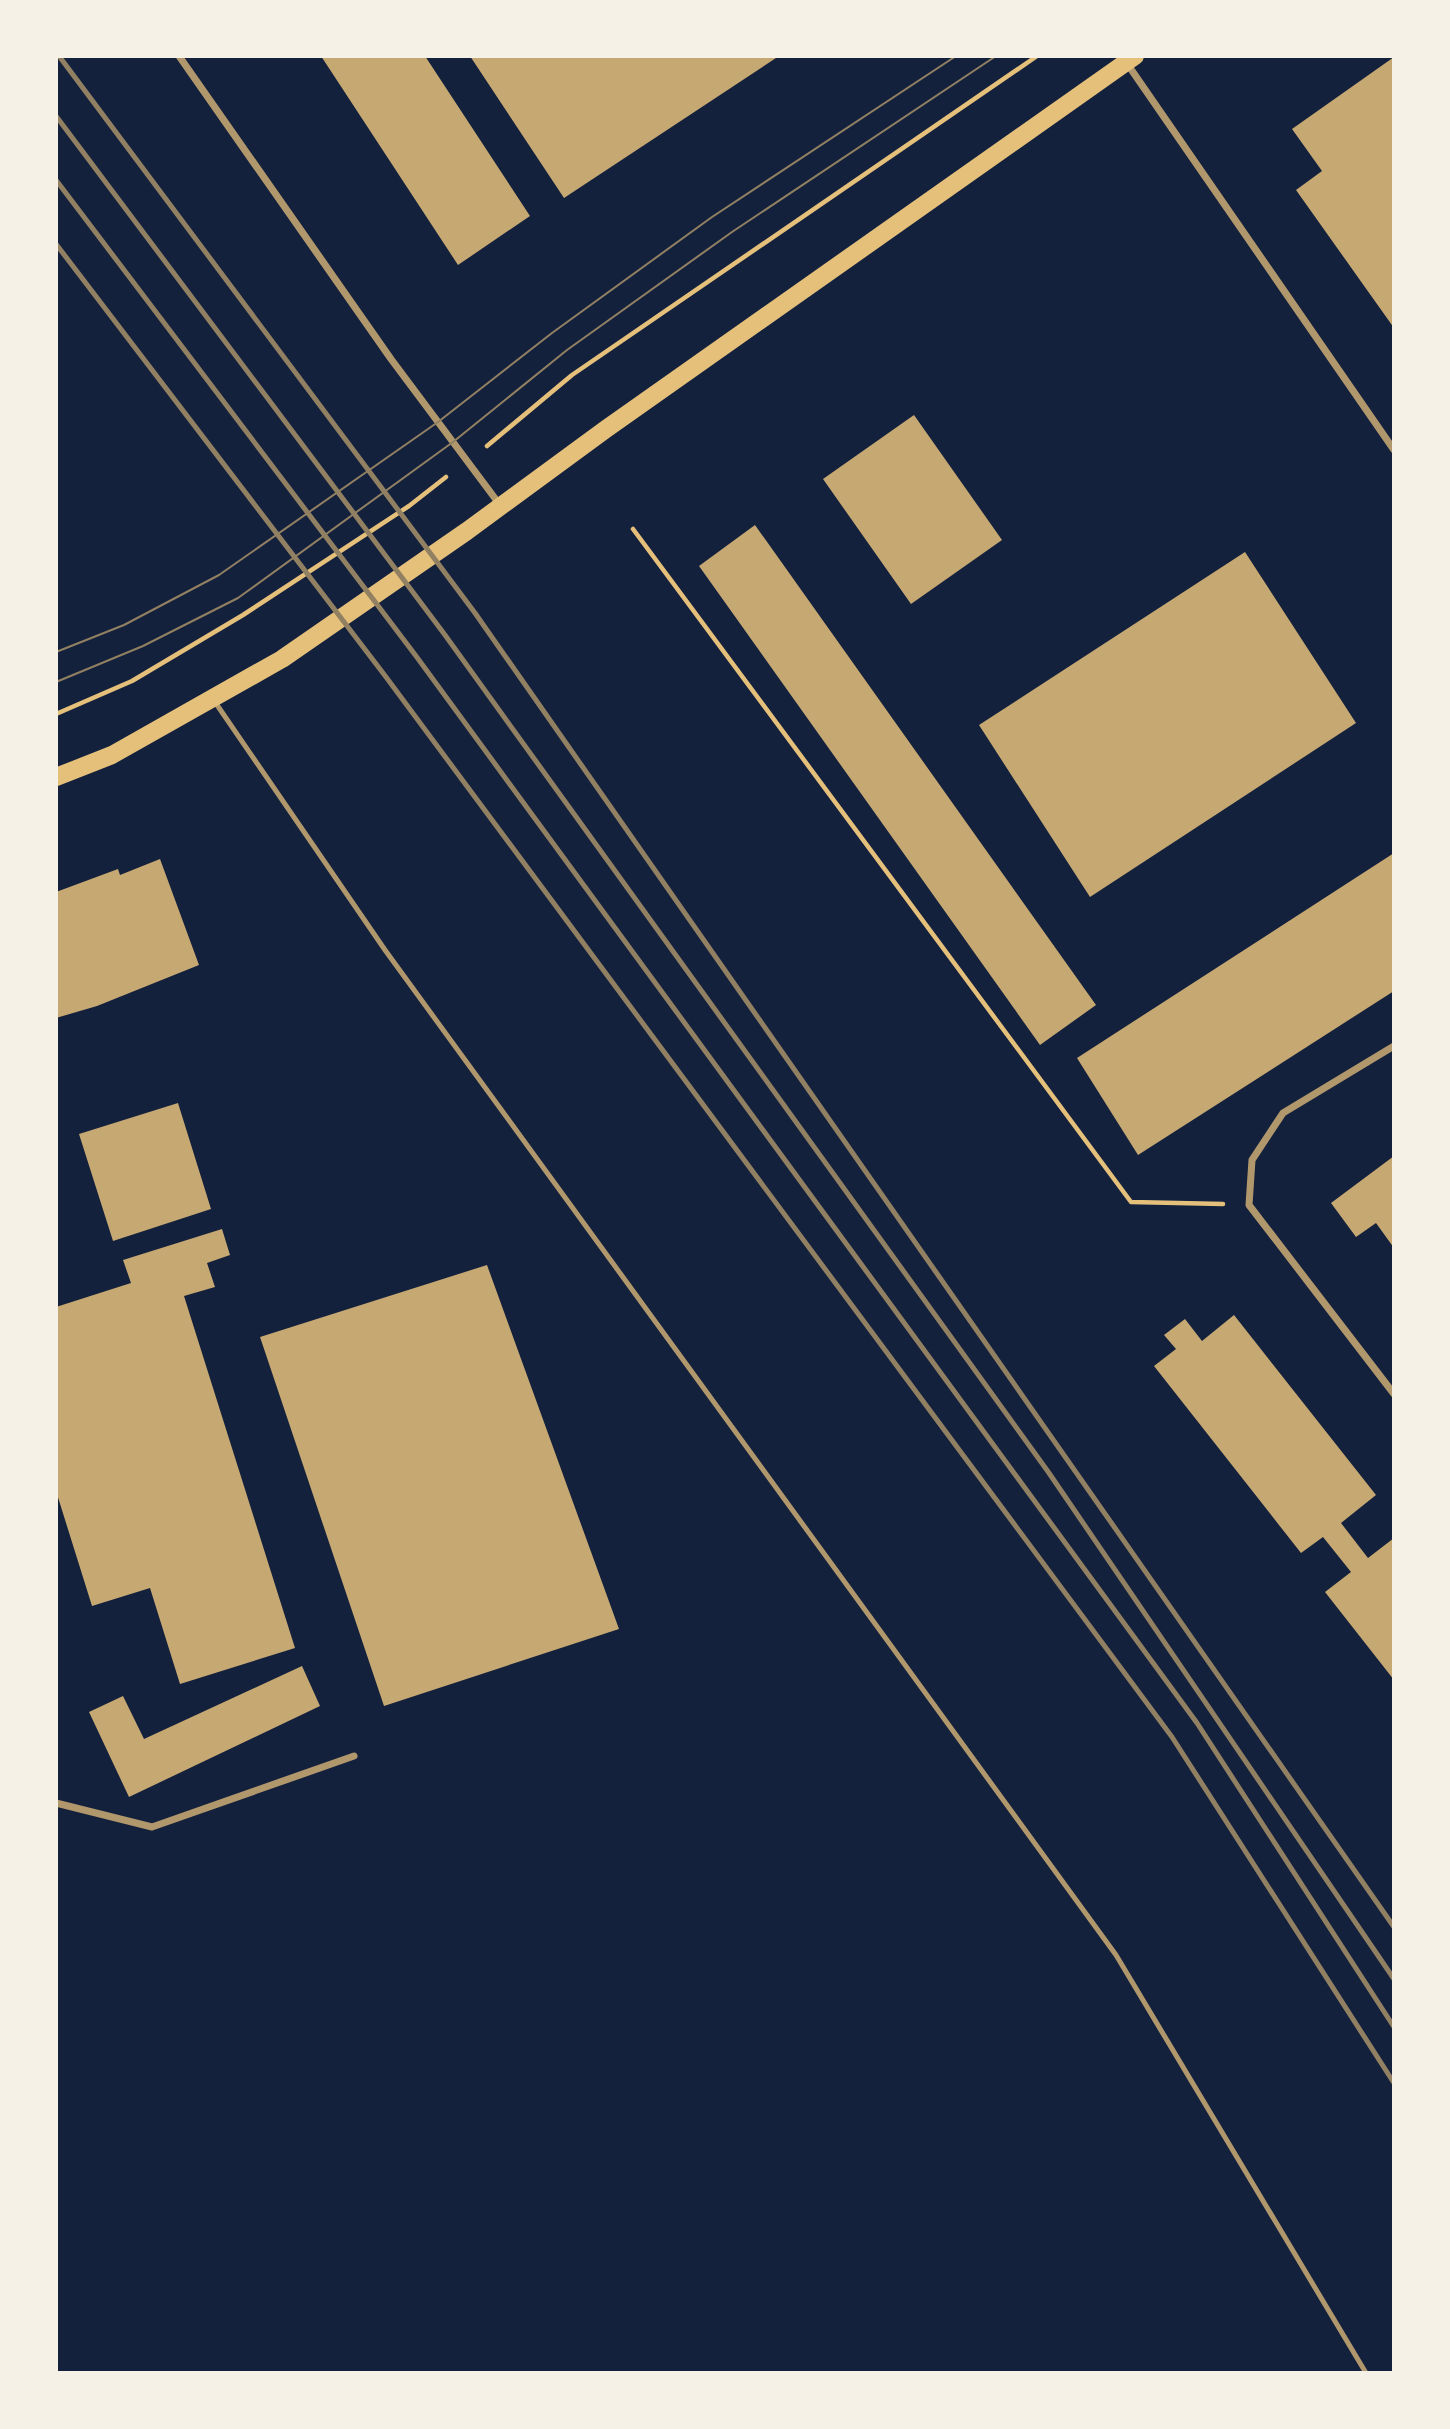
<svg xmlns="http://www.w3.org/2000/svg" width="1450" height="2429" font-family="Mulish,sans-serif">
<rect width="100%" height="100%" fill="#14213d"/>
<!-- building -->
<path fill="#c6a872" d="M321 56H425L530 216 458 265Z
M470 56H779L564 198Z
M1394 57V328L1296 190 1322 171 1292 129Z
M914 415 1002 540 911 604 823 479Z
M755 525 1096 1005 1040 1045 699 566Z
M1245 552 1356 723 1090 897 979 725Z
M1394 853V991L1138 1155 1077 1058Z
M160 859 199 965 97 1006 56 1018V892L118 869 120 875Z
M178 1103 211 1209 113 1241 79 1134Z
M1394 1156V1248L1376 1223 1356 1237 1331 1203Z
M222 1229 230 1255 207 1263 215 1287 184 1296 295 1648 180 1684 150 1588 92 1606 56 1491V1307L131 1283 123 1260Z
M487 1265 619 1629 384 1706 260 1337Z
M1234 1315 1376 1495 1341 1523 1368 1558 1394 1538V1680L1325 1592 1351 1572 1323 1537 1301 1553 1154 1366 1176 1349 1164 1335 1185 1319 1202 1341Z
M302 1666 320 1706 129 1797 89 1712 123 1696 144 1739Z"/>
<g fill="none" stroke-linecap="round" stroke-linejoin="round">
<!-- path -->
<path stroke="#e5c07b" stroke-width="4.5" d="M487 446 572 375 1037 56
M633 529 1131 1202 1223 1204
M56 714 132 681 243 615 409 506 446 477"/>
<!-- service -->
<path stroke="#b1986c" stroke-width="5" d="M215 702 385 950 1116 1955 1366 2373"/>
<!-- minor -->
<path stroke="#b1986c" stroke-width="7" d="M179 56 391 359 500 505
M1126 62 1394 450
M1394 1046 1283 1113 1252 1160 1249 1205 1394 1394
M56 1803 152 1827 354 1756"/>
<!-- primary -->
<path stroke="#e5c07b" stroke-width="18" d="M56 777 112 755 282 659 467 531 606 429 1135 56"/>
<!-- tram -->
<path stroke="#918062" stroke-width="2" d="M56 652 124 625 219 575 438 422 552 333 712 217 956 56
M56 682 143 646 238 598 453 442 567 350 732 232 996 56"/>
<!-- rail -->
<path stroke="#918062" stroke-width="5" d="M59 56 475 613 1394 1927
M56 116 445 635 1049 1473 1394 1979
M56 180 416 656 1197 1723 1394 2027
M56 244 386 677 1172 1737 1394 2083"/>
</g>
<!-- border -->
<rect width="1450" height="2429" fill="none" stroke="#f6f1e7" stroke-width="116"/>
</svg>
